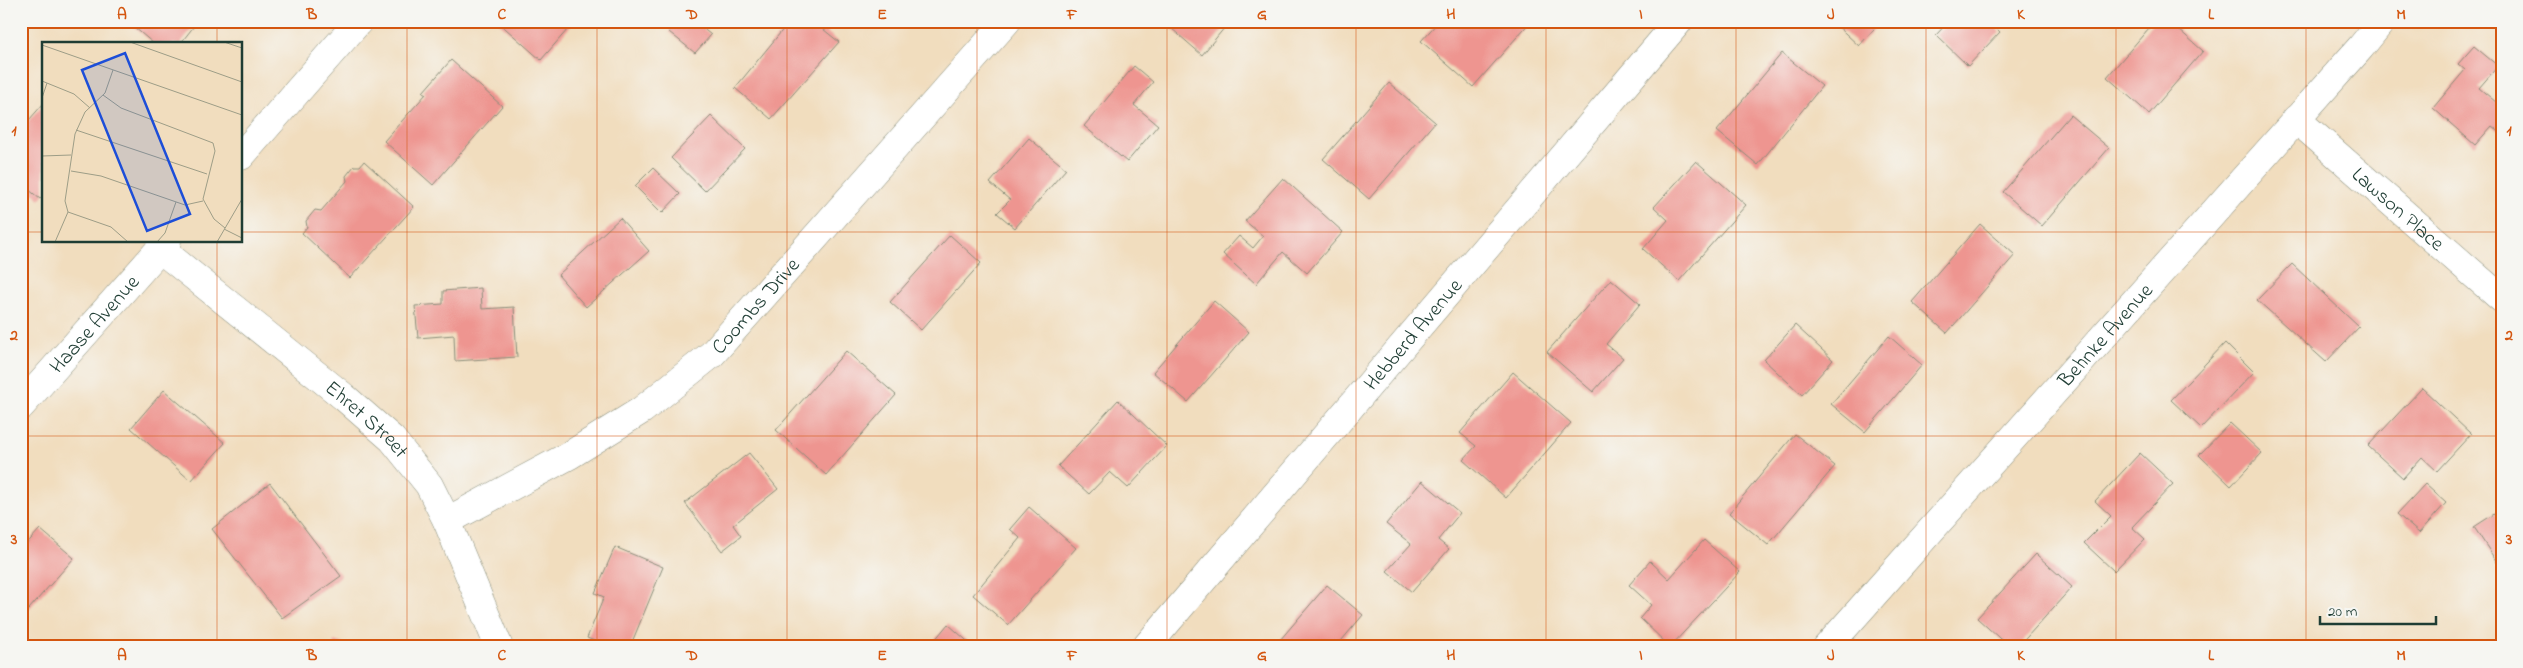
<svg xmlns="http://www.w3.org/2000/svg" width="2523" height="668" font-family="'Indie Flower',sans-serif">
<rect width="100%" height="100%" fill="#f6f6f2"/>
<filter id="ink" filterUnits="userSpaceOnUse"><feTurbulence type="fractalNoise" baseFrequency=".02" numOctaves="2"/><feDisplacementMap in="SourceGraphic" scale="10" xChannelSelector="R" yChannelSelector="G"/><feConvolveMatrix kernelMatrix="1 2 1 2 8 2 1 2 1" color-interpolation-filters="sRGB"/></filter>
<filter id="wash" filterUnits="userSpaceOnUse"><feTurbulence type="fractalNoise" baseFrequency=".0096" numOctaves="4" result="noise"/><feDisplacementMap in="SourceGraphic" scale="20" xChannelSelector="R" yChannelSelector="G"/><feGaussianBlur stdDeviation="1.12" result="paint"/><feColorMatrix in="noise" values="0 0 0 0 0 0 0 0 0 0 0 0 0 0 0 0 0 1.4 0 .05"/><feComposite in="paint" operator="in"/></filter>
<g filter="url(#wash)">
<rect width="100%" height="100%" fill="#f1ddbe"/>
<g id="blocks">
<!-- building -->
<path fill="#ee9590" d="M127 21H198L180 44H154Z
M497 21H575L541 60Z
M677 21H694L711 35 695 53 669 32Z
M790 21H813L839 42 771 119 735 88Z
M1163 21H1230L1202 55Z
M1439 21H1531L1473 87 1421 41Z
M1832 21H1881L1859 46Z
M1949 21H1989L2000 32 1968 66 1936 35Z
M2155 21H2169L2203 51 2149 114 2107 77Z
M2474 46 2498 66 2479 88 2502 107V134L2492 126 2475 145 2433 108 2465 70 2458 64Z
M1782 53 1822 86 1758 165 1717 131Z
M451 60 502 106 433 185 384 141 426 94 423 92Z
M1134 66 1153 82 1134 105 1158 125 1127 162 1084 126Z
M1389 83 1435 122 1369 199 1323 159Z
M44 103V195L40 199 21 183V129Z
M2070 115 2109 148 2042 226 2003 192Z
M711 116 745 149 705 191 671 158Z
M1029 138 1066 169 1015 228 997 213 1010 200 990 183Z
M364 161 414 207 350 278 302 233 307 227 306 221 315 210 321 211 347 181 346 176 354 166H360Z
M1696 161 1746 205 1679 281 1643 249 1668 220 1654 207Z
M653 168 680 194 662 213 635 186Z
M1283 178 1343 232 1307 273 1283 252 1256 284 1223 254 1239 236 1253 248 1263 236 1245 221Z
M620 218 649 251 586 307 558 275Z
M1980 224 2015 255 1947 333 1912 302Z
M950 235 981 263 921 330 890 302Z
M2292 264 2359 327 2326 362 2257 300Z
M1611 279 1640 304 1606 344 1623 358 1593 392 1547 352Z
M481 288 482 309 514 307 517 357 455 361 454 335 418 338 415 306 443 304V291Z
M1214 301 1249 332 1188 402 1153 372Z
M1795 325 1833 360 1802 395 1764 360Z
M1889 336 1922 365 1865 432 1831 404Z
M2225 343 2254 372 2201 428 2171 400Z
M846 351 896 395 826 475 776 430Z
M1513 372 1571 423 1506 498 1463 460 1476 446 1460 433Z
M2422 388 2471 434 2437 471 2422 457 2403 478 2368 446Z
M164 390 225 443 191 481 131 428Z
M1118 400 1167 446 1128 488 1110 472 1089 494 1058 466Z
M2230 423 2262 453 2231 486 2199 455Z
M1795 434 1835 466 1768 545 1729 513Z
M749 453 778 489 733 525 741 536 722 551 685 503Z
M2140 453 2173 484 2132 527 2145 539 2114 571 2084 543 2111 516 2095 501Z
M1422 481 1460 513 1438 540 1449 549 1412 592 1387 571 1411 544 1386 524Z
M270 483 341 576 282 618 212 529Z
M2425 484 2446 503 2419 533 2397 514Z
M1029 507 1076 548 1008 625 973 595 1020 538 1010 529Z
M2502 509V570L2474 527Z
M40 529 74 558 21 618V550Z
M1704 540 1740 572 1670 647 1640 618 1651 605 1629 585 1650 561 1669 579Z
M615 547 663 567 630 647H609L587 638 604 597 595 593Z
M2036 554 2072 587 2018 647H2009L1977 618Z
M1327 585 1363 615 1336 647H1274Z
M948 624 974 647H929Z
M334 641 350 646V647H333Z"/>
</g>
</g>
<g filter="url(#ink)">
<use href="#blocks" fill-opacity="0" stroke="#888d79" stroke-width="1"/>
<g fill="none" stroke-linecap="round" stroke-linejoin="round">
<defs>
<g id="minor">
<path id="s1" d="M2296 119 2502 299"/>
<path d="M241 156 359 21"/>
<path id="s2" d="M160 249 344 397 392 439 429 485 447 521 499 647"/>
<path id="s3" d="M21 406 167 241"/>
<path id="s4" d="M447 521 570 455 642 410 712 354 1007 21"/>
<path id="s5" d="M1146 647 1679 21"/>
<path id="s6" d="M1827 647 2361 47 2382 21"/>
</g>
</defs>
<!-- minor casing -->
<use href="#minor" stroke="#888d79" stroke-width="29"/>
<!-- minor -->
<use href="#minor" stroke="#fff" stroke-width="28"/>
</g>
</g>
<!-- grid -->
<path fill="none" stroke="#d45610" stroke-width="1" stroke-opacity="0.55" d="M217 21V44M407 21V647M597 21V647M787 21V647M977 21V647M1167 21V647M1356 21V647M1546 21V647M1736 21V647M1926 21V647M2116 21V647M2306 21V647M21 232H44M241 232H2502M217 241V647M21 436H2502"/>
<g text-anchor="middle" stroke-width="4" stroke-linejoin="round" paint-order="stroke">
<!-- street labels -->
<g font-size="21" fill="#1f3d34" stroke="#f6f6f2">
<text dy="7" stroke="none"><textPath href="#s1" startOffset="136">Lawson Place</textPath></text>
<text dy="7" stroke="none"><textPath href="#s4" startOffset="379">Coombs Drive</textPath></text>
<text dy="7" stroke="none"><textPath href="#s3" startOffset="110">Haase Avenue</textPath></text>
<text dy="7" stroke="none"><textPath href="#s5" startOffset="411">Hebberd Avenue</textPath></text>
<text dy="7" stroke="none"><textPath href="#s6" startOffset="418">Behnke Avenue</textPath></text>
<text dy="7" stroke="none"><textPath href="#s2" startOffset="268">Ehret Street</textPath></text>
</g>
</g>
<!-- overview -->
<g transform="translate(42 42)">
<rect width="200" height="200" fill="#f1ddbe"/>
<path fill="none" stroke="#9d9d87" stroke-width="1" d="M88 0 200 40M182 0 200 6M0 3 200 73M0 39 32 52 48 66M61 53 79 66 171 101 173 109 161 157 172 177 183 186M0 56 5 41M34 88 165 132M0 114 29 113M29 129 59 134 143 163 161 159M26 170 23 159 33 92 43 70 63 51 71 28M26 170 69 185 86 200M182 187 200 196M13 200 26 170M115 200 123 191 134 160M175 200 200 157"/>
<path fill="#1d4ed8" fill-opacity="0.15" stroke="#1d4ed8" stroke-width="2.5" d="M83 11 148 172 105 189 40 28Z"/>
<rect width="200" height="200" fill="none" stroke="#1f3d34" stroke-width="2.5"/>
</g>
<!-- margin -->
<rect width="2523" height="668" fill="none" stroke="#f6f6f2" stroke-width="55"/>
<!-- scale -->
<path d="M2320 616v8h116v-8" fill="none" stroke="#1f3d34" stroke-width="2.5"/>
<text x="2328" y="616" font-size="15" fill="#1f3d34" stroke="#f6f6f2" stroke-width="4" paint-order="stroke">20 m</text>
<rect x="28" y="28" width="2468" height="612" fill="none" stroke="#d45610" stroke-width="2"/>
<g font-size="16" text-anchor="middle" font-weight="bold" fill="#d45610">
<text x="122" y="19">A</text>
<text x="312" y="19">B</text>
<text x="502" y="19">C</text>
<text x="692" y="19">D</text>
<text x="882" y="19">E</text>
<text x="1072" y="19">F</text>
<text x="1262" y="19">G</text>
<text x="1451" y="19">H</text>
<text x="1641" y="19">I</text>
<text x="1831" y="19">J</text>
<text x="2021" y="19">K</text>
<text x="2211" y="19">L</text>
<text x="2401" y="19">M</text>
<text x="14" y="135">1</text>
<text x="2509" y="135">1</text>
<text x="14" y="340">2</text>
<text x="2509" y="340">2</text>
<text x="14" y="544">3</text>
<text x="2509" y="544">3</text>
<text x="122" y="660">A</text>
<text x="312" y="660">B</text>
<text x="502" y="660">C</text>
<text x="692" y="660">D</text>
<text x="882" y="660">E</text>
<text x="1072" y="660">F</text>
<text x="1262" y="660">G</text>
<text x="1451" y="660">H</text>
<text x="1641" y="660">I</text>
<text x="1831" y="660">J</text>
<text x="2021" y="660">K</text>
<text x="2211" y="660">L</text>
<text x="2401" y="660">M</text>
</g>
</svg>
